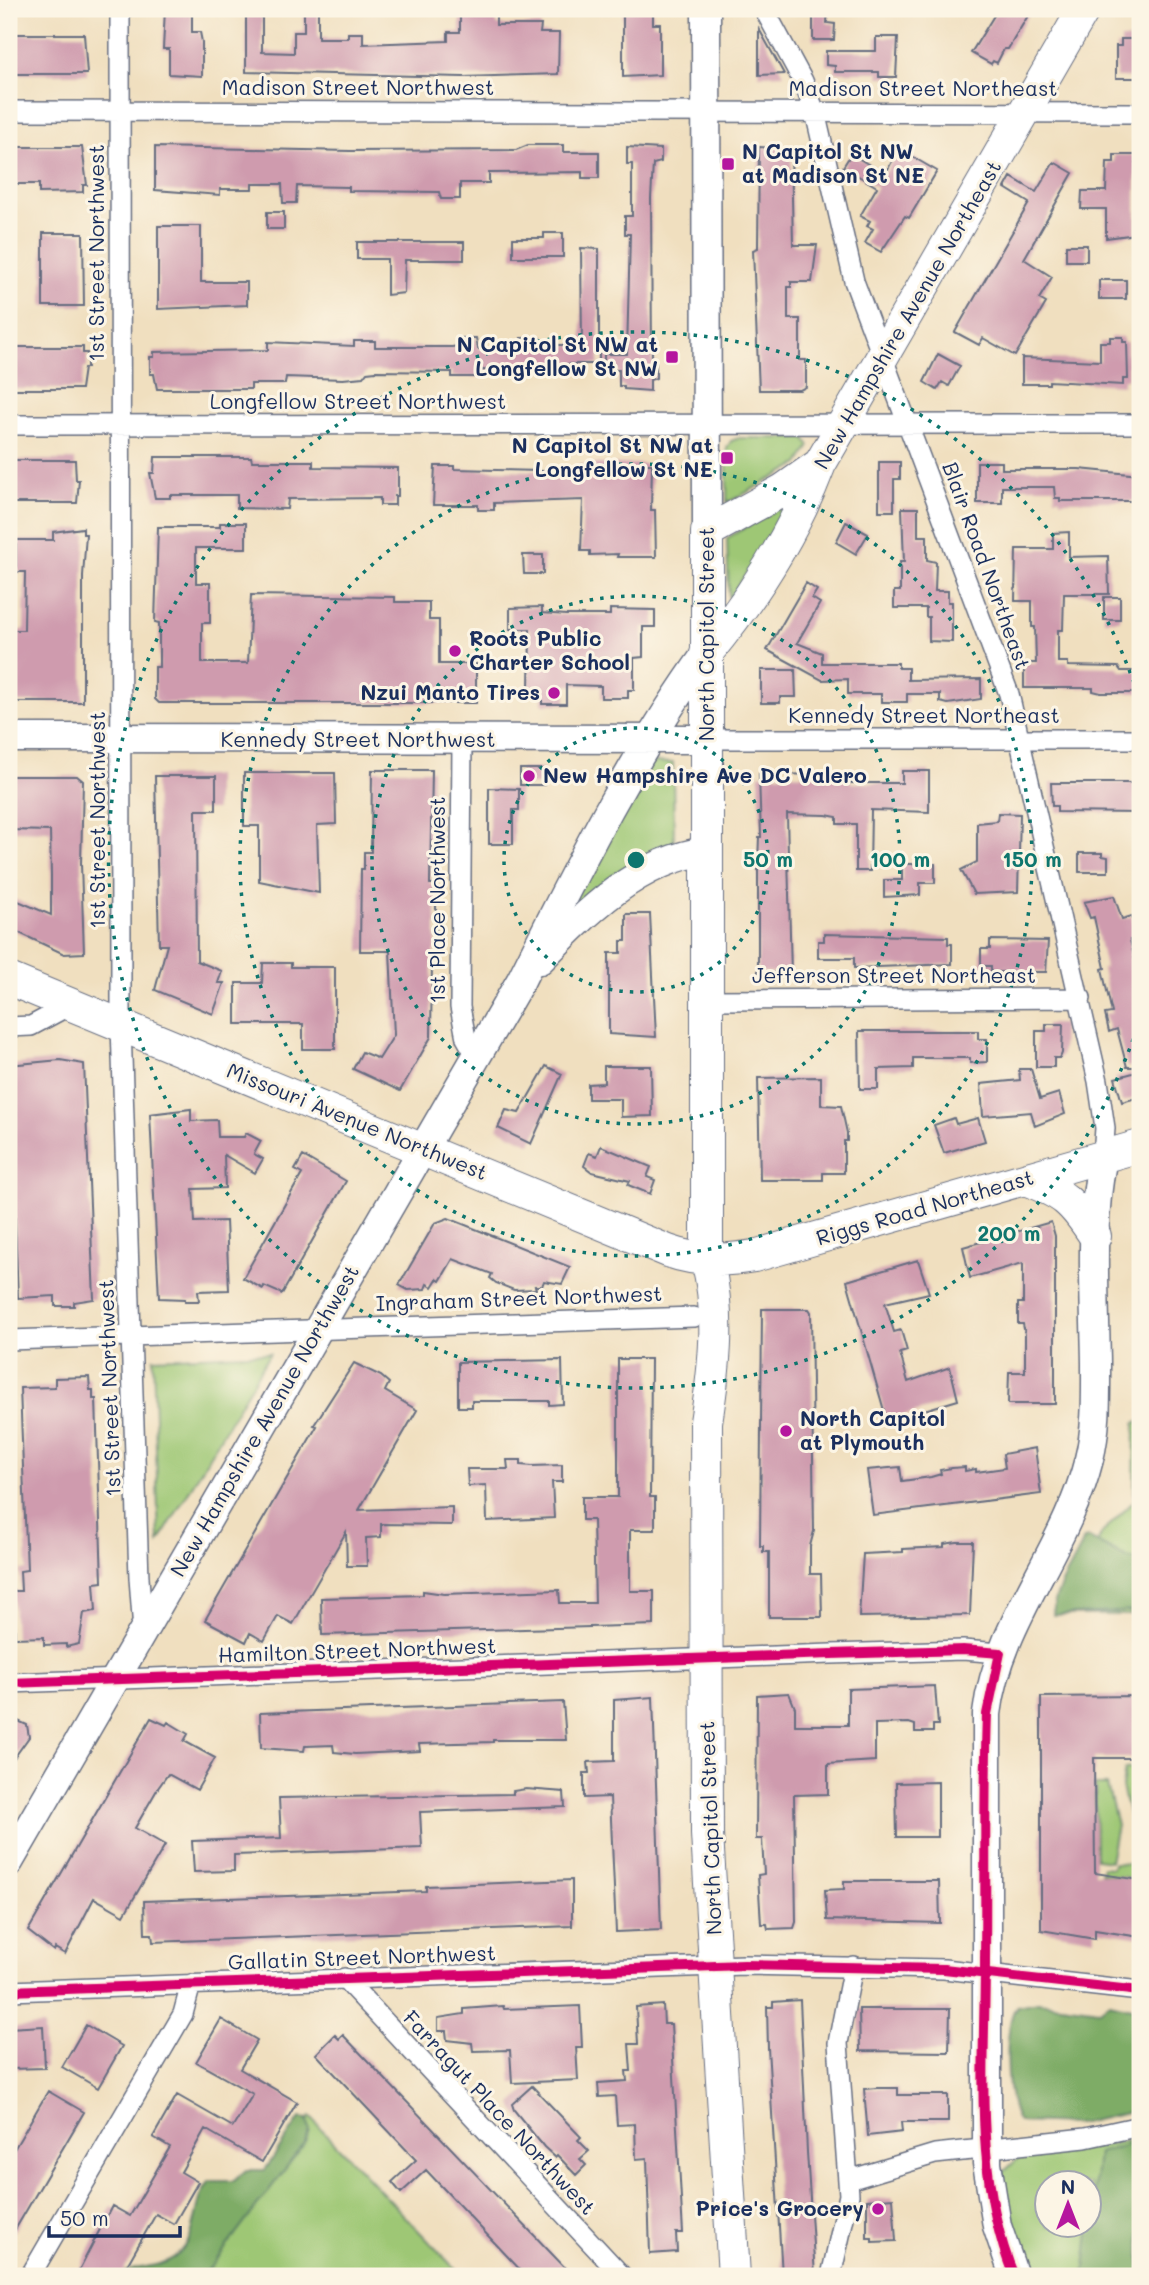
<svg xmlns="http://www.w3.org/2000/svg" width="1149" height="2285" font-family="Mali,sans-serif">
<rect width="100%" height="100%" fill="#fcf5e5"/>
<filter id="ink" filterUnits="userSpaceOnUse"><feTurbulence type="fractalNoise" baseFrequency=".0143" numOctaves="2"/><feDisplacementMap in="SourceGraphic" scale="14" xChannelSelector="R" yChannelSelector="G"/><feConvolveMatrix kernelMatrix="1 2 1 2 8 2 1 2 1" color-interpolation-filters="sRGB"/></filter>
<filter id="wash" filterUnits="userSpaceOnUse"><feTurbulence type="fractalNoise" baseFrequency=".00686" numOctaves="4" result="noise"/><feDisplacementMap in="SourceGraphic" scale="28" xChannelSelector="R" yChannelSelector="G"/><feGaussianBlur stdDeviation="1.57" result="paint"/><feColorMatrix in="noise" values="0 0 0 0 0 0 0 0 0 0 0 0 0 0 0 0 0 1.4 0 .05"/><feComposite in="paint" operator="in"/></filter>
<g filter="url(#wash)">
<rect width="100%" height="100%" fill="#f0dfbf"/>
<!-- green -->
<path fill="#9ec774" stroke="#5c7b69" stroke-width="2" fill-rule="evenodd" d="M739 438H805L810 446 799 464 727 503V448L731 441Z
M797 498 729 599 727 538Z
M649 762 673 763 674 846 559 922Z
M270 1353 159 1542 153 1358Z
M1140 1421V1615H1061L1102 1533 1134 1501 1135 1423Z
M1140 1768V1835L1130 1820 1122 1787 1125 1769Z
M1095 1785H1107L1117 1825 1110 1861 1096 1859Z
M1137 1853 1140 1854V1880L1101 1874 1103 1867 1112 1868 1113 1863 1129 1864Z
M310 2117 462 2276H195Z
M1140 2138V2276H1033L1018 2249 1001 2174 1022 2155 1091 2148ZM1048 2184H1090V2226H1048Z"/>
<!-- forest -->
<path fill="#7eac66" stroke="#4c6e62" stroke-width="2" d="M1089 1538 1127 1558 1140 1561V1611L1053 1615C1054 1587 1075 1565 1084 1539Z
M1038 2002 1099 2010 1110 2003 1140 2010V2110L1078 2124 1019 2122C1005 2104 1003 2020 1017 2006Z
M300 2118 307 2119 310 2131 304 2144 212 2266 200 2276H124L125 2272C139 2267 155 2267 168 2261 203 2244 189 2204 210 2181H234L246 2170H265Z
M1140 2141V2276H1084L1098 2153Z"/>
<g id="blocks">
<!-- building -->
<path fill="#cf9bae" d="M165 9H192V32H200L202 42V76L169 74V49H163Z
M304 9H318V38H348V33H363V44L448 41V32H460V10H496V25H541L540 33H559L558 74 463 77 246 72V10H262V52L294 53V32H304Z
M623 9H653V24H660V75L623 77Z
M813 9H828L827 23 835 24 834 40H813Z
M998 9H1032L1008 49H1004L997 63 993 61 991 64 971 53Z
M759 29 784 74 759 75Z
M9 34H84L87 74H9Z
M876 37H898L896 77H879V72H835V66L826 65V51H876Z
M1121 39H1140V78H1116V46H1121Z
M528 145H563V152H599V178H582V172L489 173V183H460V199H441L439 192 349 191V187L297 186 296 203H283L282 184H252V189H220V195L155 190V147L350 151 516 150Z
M9 147H82L87 185H83V192L39 193V184H9Z
M627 147 661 149V162L653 164 651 198 652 362H656V378L650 380V391L624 389V386H619V370H604V354H627L630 234H625V216H632V164H627Z
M759 147 791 149 793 245H817L812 282H791V287H788V319H800V360H806V387L800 390H759L753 250 758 248Z
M899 149 937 171 909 218 905 216 881 252 865 243 873 229 867 226 870 221 860 216 877 187 843 167 851 154 885 174Z
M1114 155H1136V234L1106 238V209H1081L1082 191H1106L1107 162H1114Z
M1054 162 1073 173 1024 259 1052 277 1039 299 1046 303 1015 356 983 338 979 345 955 332 1029 203 1005 188 1011 177 1036 192Z
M267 212H284V229H267Z
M158 226H201V282H247V305L158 309Z
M43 233H83L84 306H43Z
M544 233H563V257H513V238H544Z
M357 242H464V260H405L404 293 387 295V259H357Z
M1066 245H1087V261H1066Z
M581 248 599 249V364H566V371L478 370V377H452V372L376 371 367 372 363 377 343 379 286 377 285 384H251V389H157L154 374H150V357H154V352L268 350V342L354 346V341H375V347H452L458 346V338H476L478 349H521V338H540V345H582Z
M1099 280H1126V299H1099Z
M1110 337H1123V342H1127L1128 379H1123V385L1049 381V384H1022V358L1100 361V342H1110Z
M9 347H83V353H87V368H84L81 389H9Z
M938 354 960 366 949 386 942 382 937 390 924 382Z
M155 457H251L252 461H313V467L398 468V496H395V505H380V498L288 499 287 509 237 508V495H170V498H155L150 473H154Z
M9 460H75L76 480H79L77 503H9Z
M879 462H900V479H894V511H879Z
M977 462H1002V469H1079L1140 475V501H1060V498H1055L1054 487H1002V503H977Z
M585 464H652L651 510H655L656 557H617L618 554 590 555V551H581L583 500 494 503V510H478V505H433L435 466H454V469L540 471 577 470V466Z
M902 508H918V536H927V560L936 562 935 591H948V602H952V642L929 641V617H926V608H894V591H900V562H904Z
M846 522 868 534 856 554 836 542Z
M220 523H246V548H196V583H210V623H202V663H248L251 595 395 597V602H429V620H439V664H476V703H159L155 699V667H159V623L155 622 158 527H220Z
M83 528V534H86L83 576V702H9V630H24L25 572H16V540H53V532Z
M1069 532V557L1108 556 1109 594H1064L1063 630H1058V662H1068V666L1118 667 1121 671H1140V693H1101L1093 691V688H1024V663H1036L1035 627H1032V601H1015L1016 549H1053V533Z
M523 555H543V574H524Z
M806 583 817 590 812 598 820 603 797 643 822 653V663H898V668H908V680L981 679V699L948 704 940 702V694H907V702H881V694H848V679L822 680 767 650Z
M1104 597H1120V620H1104Z
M542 607V613L566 615H610V609L655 610V627H643V657L634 658V690H628V698H601V686L566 685V704H542V690H529L530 629H510V608Z
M761 670H795L796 697H780V703H761Z
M520 769H544V785H520Z
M372 770H432L430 884H434L436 901V945L432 961 431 1037 400 1091 353 1069 362 1052 379 1059 394 1035 390 951H360L361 869H364V852H371Z
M902 771H929V812L871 810 870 871H856V824H837V817L826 815 787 814 791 974 758 972V863L759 837H761L759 774 848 775 851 783H902Z
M244 773H335L336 824 317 825 319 893 259 881V826H244Z
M9 776H77L83 781 81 864 84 953 64 954 9 928V897L51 915V875L50 831 9 830Z
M155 776H216V810H196L197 961 222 971 218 983H224L213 1014 155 990 167 945H159Z
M1051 783H1140V813L1057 812V806H1052Z
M489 788 519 789V810H513V844H489Z
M998 813 1020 814 1018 892 974 894 961 870 977 862V823L997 821Z
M1079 853H1102V856L1108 857V872H1079Z
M902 864H935V883H920V895L884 897V880H902Z
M1114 896 1122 919 1132 916 1137 938 1130 940 1140 981V1067H1127L1117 1029 1109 1032 1105 1014 1112 1013 1102 969 1105 968 1094 917 1090 918 1084 902Z
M626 914H650L656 1037 609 1034V953H621V941H626Z
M824 934 948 937V944H952V964L854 968V958H818V941H824Z
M990 940 1048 941 1046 972H991V966H981V949H990Z
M263 963H291V967H335V1049H303V1024H236V983H262Z
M1046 1024H1063L1062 1053 1060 1058H1054V1067H1036V1031H1046Z
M859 1031H978V1039H987V1062L970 1063V1058H913V1068L878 1069V1089H860Z
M60 1060 84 1064 94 1299 74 1302V1306H55V1296L18 1298 9 1065Z
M546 1066 562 1074 531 1144 498 1128 506 1110 519 1113Z
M604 1066H651L652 1116 621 1117V1099H588V1084L604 1083Z
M1019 1069H1031L1040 1099 1059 1093 1065 1114 1035 1126 1031 1112 983 1116 981 1084 1020 1080Z
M1140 1071V1097L1122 1102 1115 1078Z
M821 1077V1105L841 1106 847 1133V1141H844V1173H823V1180H760L758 1078Z
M191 1109V1121L217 1120 218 1137H244L246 1133 261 1141 254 1154 263 1159 255 1173 224 1155 225 1188 193 1189 195 1222 226 1221 229 1290 198 1291 199 1301H185V1299L159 1298 150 1114Z
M954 1118 956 1124 978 1118 985 1141 944 1153 934 1125Z
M601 1146 651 1167 647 1177 655 1180 650 1194 628 1185 630 1181 592 1172 584 1166 589 1153 597 1156Z
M303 1156 346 1181 282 1294 264 1286 263 1289 243 1278 302 1174 295 1170Z
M448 1218 570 1267 562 1284 544 1281 542 1286H535L536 1289 514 1290 496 1283 490 1278 492 1274 453 1259 440 1281 437 1279 432 1287 427 1284 425 1289 408 1290 399 1285 435 1223Z
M1051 1222 1055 1236V1404H1008L1009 1372H1025V1334L1023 1324H1018V1303H1023V1263L970 1278 963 1247Z
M918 1260 929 1293 885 1303 894 1332 901 1330 907 1351 900 1353 908 1382 950 1367 958 1400 887 1421 847 1281Z
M762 1309H809L811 1312 814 1531 810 1546V1574H821L822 1617H769V1552H763V1546H760Z
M618 1359H651L650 1497H655V1530H630V1591H654V1625L322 1635 321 1598 423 1595V1591L444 1594 559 1590 560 1603H595L593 1520H582V1497H618Z
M562 1360 563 1404 549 1405V1401H472V1407H458V1362Z
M354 1363 381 1376 389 1383 385 1391 417 1410 359 1510 452 1507V1525L381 1524V1537L366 1538 367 1566H347L346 1532 293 1624 278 1616 264 1641 250 1633 246 1642 205 1620 317 1426 314 1425Z
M89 1377 90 1390H93V1399H96L102 1582 94 1583 96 1611 84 1613 79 1644 66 1647V1644L44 1645V1637L15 1638 13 1591H21L20 1571 27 1570 20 1388 55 1387V1378Z
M1035 1448 1041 1494 873 1515 867 1470 900 1467 902 1481 931 1477 941 1474 940 1470 952 1468 965 1467V1471L976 1469V1472L1005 1468 1003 1454Z
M507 1460H521V1465L532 1466 562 1465V1482H552L554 1518 487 1521 486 1485 468 1486 467 1469H508Z
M957 1542H973L970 1615 859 1617 863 1554 903 1552V1549L944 1547V1544Z
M935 1686 938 1725H933V1732H915V1725L909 1723 875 1724V1761L828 1764V1794L794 1795 796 1922 794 1928 768 1929 767 1924H761L758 1875 764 1874 762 1839H756L757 1695 789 1693 795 1708V1725H848V1689Z
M1140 1696V1758H1094L1095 1873 1140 1880V1937L1095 1930V1939L1041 1930V1697Z
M653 1697 661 1930 616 1932 610 1797 584 1798V1773H589L588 1762 614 1761V1700Z
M563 1702 566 1740H493V1742L419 1744 420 1751 355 1754 334 1752 333 1745 305 1746 304 1751 261 1748 260 1713Z
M9 1717 27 1725 29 1737 9 1765Z
M151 1718 166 1725 168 1722 188 1734 184 1741 215 1758 197 1790 168 1774 158 1788 135 1828 165 1845 124 1915 94 1898 65 1954 55 1948 54 1951 28 1931Z
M938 1782V1837H897L896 1783Z
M526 1789 564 1792 565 1807 420 1812 422 1848 234 1855V1871L194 1872 192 1841 281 1838 279 1798 513 1794V1791Z
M572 1880V1926L153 1942 152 1934H145L144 1901 426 1891V1886Z
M844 1881H939L940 1923 827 1920 825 1890 844 1889Z
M800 2000 807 2152 815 2276 782 2275 768 2048 767 2007H773V2002Z
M663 2005 664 2024H671L683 2233H676L677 2252 650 2254 647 2158 636 2159 635 2124 617 2125 615 2096 599 2097 598 2083 627 2081 626 2071H631L629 2044H638L636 2007Z
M503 2006 504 2009 580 2006 582 2047H576L578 2080 512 2083 510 2050 473 2051 472 2043 447 2040 446 2031H438V2018L464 2014V2009Z
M859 2009H950L949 2052 860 2051Z
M221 2019 257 2040 240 2069 297 2102 262 2162 205 2129 181 2172 198 2182 174 2224 156 2214 121 2276H76L112 2206 130 2216 170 2147 153 2137 177 2095 233 2127 253 2094 196 2062Z
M86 2025 122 2046 98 2088 62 2067Z
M43 2026 45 2068 9 2069V2028Z
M335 2035 339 2039 343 2035 573 2276H526L426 2170 401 2193 392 2182 416 2160 316 2054Z
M532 2086 581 2137 578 2140 589 2151 580 2159 586 2165 576 2175 557 2155 555 2157 544 2147 514 2110 512 2104Z
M877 2088H898V2095H948V2122H901L902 2132 868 2136 864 2089Z
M48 2091 84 2112 9 2240V2158Z
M893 2198 896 2241 872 2242V2238H867V2200Z"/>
</g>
</g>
<g filter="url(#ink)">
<use href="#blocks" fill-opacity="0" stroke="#666d80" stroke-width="2"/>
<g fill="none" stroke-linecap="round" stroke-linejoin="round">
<defs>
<path id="street" d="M120 9 121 1026 139 1578 143 1630
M764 9 803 81 815 112 854 281 1009 694 1098 1081 1105 1128 1103 1157
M9 111 1140 113
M9 425 1140 424
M707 739H1140
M462 740 460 1007 466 1038 477 1057
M707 1000 1081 998
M9 1027 31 1026 70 1005
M9 1340 694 1317
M9 1683 831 1654 963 1650 1000 1653
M344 1978 622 2276
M9 1991 744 1965 944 1969 1140 1991
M849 2180 935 2154 1085 2138 1140 2126
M30 2276 183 2014 191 1984
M831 2276 849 2195 838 2043 853 1966"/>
<path id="secondary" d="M706 9 707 532
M9 738 707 739
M540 960C587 912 638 860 707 851
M9 1862 521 980C577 868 633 755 706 654
M1014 2276 997 2226 987 2163V1714C998 1621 1067 1549 1089 1459 1097 1428 1096 1395 1096 1363 1095 1295 1089 1224 1103 1157"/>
<path id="primary" d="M706 654C753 597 794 533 820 464L1084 9
M9 979 668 1251C695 1261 726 1261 754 1256L1140 1146
M1025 1179C1064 1194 1072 1201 1095 1236
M734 2276 707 1834 706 1422C715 1366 721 1314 707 1259V532L783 490 820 464"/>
</defs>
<!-- street casing -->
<use href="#street" stroke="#666d80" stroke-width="22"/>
<!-- secondary casing -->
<use href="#secondary" stroke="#666d80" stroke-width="31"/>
<!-- primary casing -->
<use href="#primary" stroke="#666d80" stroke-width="34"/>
<!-- street -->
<use href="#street" stroke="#fff" stroke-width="19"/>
<!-- secondary -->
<use href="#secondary" stroke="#fff" stroke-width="28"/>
<!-- primary -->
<use href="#primary" stroke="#fff" stroke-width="32"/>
<defs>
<path id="cycleway" d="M9 1683 831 1654 963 1650 1000 1653 987 1714C984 1796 986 1878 985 1960 985 2065 973 2177 1014 2276
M9 1991 744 1965 944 1969 1140 1991"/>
</defs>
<!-- cycleway casing -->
<use href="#cycleway" stroke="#fcf5e5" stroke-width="15"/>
<!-- cycleway -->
<use href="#cycleway" stroke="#d6006c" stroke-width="10"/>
</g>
</g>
<!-- distance rings -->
<g fill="none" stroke="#0f766e" stroke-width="3.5" stroke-dasharray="3.5 7">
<circle cx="636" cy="860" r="132"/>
<circle cx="636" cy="860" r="264"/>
<circle cx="636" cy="860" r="396"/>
<path d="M1140 1019A528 528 0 1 1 1140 701"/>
</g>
<!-- markers -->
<g fill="#b5179e" stroke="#fcf5e5" stroke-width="2.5">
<rect x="721" y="157" width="14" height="14" rx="3.5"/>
<rect x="665" y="350" width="14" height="14" rx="3.5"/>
<rect x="720" y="451" width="14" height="14" rx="3.5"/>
<circle cx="455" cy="651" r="7"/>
<circle cx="554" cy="693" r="7"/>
<circle cx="529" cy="776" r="7"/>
<circle cx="786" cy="1431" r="7"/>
<circle cx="878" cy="2209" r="7"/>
</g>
<g text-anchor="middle" stroke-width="6" stroke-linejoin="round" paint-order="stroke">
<!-- street labels -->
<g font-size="21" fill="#1b2f5e" stroke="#fcf5e5">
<text x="358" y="95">Madison Street Northwest</text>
<text x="923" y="96">Madison Street Northeast</text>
<text transform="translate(97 253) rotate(-90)" y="7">1st Street Northwest</text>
<text transform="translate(908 315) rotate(-60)" y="7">New Hampshire Avenue Northeast</text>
<text x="358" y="409">Longfellow Street Northwest</text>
<text transform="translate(986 566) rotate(70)" y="7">Blair Road Northeast</text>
<text transform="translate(707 634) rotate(-90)" y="7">North Capitol Street</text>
<text x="924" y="723">Kennedy Street Northeast</text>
<text x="358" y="747">Kennedy Street Northwest</text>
<text transform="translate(98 820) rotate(-90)" y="7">1st Street Northwest</text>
<text transform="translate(438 900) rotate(-90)" y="7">1st Place Northwest</text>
<text x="894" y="983">Jefferson Street Northeast</text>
<text transform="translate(357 1122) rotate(22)" y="7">Missouri Avenue Northwest</text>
<text transform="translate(925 1208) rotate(-16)" y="7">Riggs Road Northeast</text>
<text transform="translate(519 1299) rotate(-2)" y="7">Ingraham Street Northwest</text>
<text transform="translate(110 1388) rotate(-92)" y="7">1st Street Northwest</text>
<text transform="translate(265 1421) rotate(-60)" y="7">New Hampshire Avenue Northwest</text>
<text transform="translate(357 1651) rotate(-2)" y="7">Hamilton Street Northwest</text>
<text transform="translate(711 1828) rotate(-92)" y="7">North Capitol Street</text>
<text transform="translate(362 1958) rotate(-2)" y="7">Gallatin Street Northwest</text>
<text transform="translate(499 2113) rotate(47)" y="7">Farragut Place Northwest</text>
</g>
<!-- poi labels -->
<g font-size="21" font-weight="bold" fill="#1b2f5e" stroke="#fcf5e5" text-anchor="start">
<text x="742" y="159">N Capitol St NW<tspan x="742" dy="24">at Madison St NE</tspan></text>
<text x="658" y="352" text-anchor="end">N Capitol St NW at<tspan x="658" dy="24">Longfellow St NW</tspan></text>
<text x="713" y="453" text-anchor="end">N Capitol St NW at<tspan x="713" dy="24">Longfellow St NE</tspan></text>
<text x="469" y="646">Roots Public<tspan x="469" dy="24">Charter School</tspan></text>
<text x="540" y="700" text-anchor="end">Nzui Manto Tires</text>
<text x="543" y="783">New Hampshire Ave DC Valero</text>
<text x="800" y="1426">North Capitol<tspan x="800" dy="24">at Plymouth</tspan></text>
<text x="864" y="2216" text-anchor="end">Price's Grocery</text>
</g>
</g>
<circle cx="636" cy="860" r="10" fill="#0f766e" stroke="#fcf5e5" stroke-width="3.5"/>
<g font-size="21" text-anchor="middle" font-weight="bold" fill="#0f766e" stroke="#fcf5e5" stroke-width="6" stroke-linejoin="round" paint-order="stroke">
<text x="768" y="867">50 m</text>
<text x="900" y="867">100 m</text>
<text x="1032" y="867">150 m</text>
<text x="1009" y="1241">200 m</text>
</g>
<!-- margin -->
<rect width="1149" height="2285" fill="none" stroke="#fcf5e5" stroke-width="35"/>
<!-- north arrow -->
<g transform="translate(1068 2204)"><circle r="33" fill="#fcf5e5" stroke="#a2a6af" stroke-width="2"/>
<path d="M0-5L12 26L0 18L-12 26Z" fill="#b5179e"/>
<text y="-10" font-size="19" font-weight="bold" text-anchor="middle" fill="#1b2f5e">N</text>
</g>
<!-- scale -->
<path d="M49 2226v10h131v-10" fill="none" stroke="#1b2f5e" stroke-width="3.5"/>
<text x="60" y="2226" font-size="21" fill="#1b2f5e" stroke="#fcf5e5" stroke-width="5" paint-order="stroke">50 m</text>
</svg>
